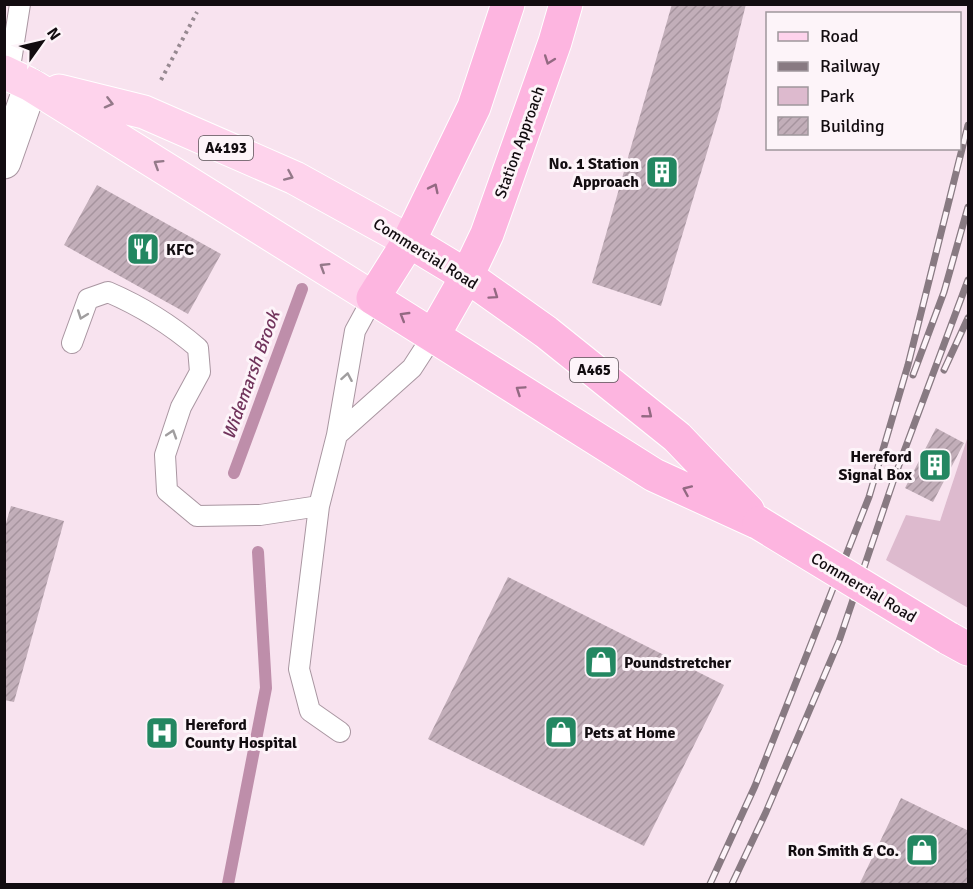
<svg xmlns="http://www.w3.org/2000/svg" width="973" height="889" font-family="Signika,sans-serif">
<defs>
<pattern id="building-hatch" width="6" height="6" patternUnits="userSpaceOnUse" patternTransform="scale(1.5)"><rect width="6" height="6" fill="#c2aeb9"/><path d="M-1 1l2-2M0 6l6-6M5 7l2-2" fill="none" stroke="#a6949e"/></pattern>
</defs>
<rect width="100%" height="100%" fill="#f8e3ef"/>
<!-- green -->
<path fill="#ddbace" d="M968 436V608L886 560 906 515 940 521Z"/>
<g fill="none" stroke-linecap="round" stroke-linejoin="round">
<!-- stream -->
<path stroke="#be8eaa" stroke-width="12" d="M234 473 302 289
M228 884 266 688 258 552"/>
</g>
<!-- building -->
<path fill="url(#building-hatch)" d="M672 4H746L720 109 661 306 592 283Z
M97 185 221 254 188 314 64 245Z
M936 428 964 443 933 502 905 488Z
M11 506 64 521 14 702 4 700V530Z
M508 577 724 685 644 846 428 739Z
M901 798 969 831V885H859Z"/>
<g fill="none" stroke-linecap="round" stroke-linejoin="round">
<defs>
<path id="lane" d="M9 74 20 4
M72 343 88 299 108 292C143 307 170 324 198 348L200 372 181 407 165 455 167 491 197 516 260 515 319 506
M337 435 412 368 434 334
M340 732 310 711 299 669 319 506 337 435 355 331 373 298"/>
<path id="street" d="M4 162 31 85"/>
<path id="primary" d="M4 72 31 85 373 298
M59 91 144 112 295 178 409 241"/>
<path id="highway" d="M508 4 474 107 409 241 373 298 654 475 759 523
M409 241 467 276 546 332 677 437 748 511
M434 334 467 276 487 234 555 42 566 4
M948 638 968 649"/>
</defs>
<!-- lane casing -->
<use href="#lane" stroke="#a996a1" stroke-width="22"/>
<!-- street casing -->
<use href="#street" stroke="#a996a1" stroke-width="35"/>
<!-- primary casing -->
<use href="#primary" stroke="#fff" stroke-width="35"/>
<!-- highway casing -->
<use href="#highway" stroke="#fff" stroke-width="35"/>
<!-- path -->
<path stroke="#978991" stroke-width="4" stroke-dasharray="3 4.5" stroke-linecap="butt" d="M161 80 197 12"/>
<!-- lane -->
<use href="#lane" stroke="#fff" stroke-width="20"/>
<!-- street -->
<use href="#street" stroke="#fff" stroke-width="33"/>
<!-- primary -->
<use href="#primary" stroke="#fed3ec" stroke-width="33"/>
<!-- highway -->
<use href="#highway" stroke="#fdb5e0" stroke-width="33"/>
<defs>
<path id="rail" d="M944 370 968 318
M913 375 944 292 968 207
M710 884 755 786 869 497 908 365 968 125
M732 884 766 812 839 641 896 473 968 280"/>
</defs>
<!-- rail casing -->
<use href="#rail" stroke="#887a82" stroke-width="7"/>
<!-- rail -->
<use href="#rail" stroke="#fdf4f9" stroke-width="4.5" stroke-dasharray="14" stroke-linecap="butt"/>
<defs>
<path id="highway-bridge" d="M759 523 948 638"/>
</defs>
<!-- highway-bridge casing -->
<use href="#highway-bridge" stroke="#fff" stroke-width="35" stroke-linecap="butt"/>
<!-- highway-bridge -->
<use href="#highway-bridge" stroke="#fdb5e0" stroke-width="33"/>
</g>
<!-- one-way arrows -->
<defs><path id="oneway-chevron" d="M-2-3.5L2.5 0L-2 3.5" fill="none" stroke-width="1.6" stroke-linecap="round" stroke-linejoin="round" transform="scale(1.5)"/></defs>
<g stroke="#936982">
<use href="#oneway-chevron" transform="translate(549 60) rotate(110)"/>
<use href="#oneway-chevron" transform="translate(434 188) rotate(-64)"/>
<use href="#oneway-chevron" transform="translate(494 295) rotate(35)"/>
<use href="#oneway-chevron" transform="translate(404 316) rotate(-149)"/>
<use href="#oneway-chevron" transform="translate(520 390) rotate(-146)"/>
<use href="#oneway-chevron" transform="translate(648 414) rotate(39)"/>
<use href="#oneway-chevron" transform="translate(687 490) rotate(-156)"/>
</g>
<g stroke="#947989">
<use href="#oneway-chevron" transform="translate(109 103) rotate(14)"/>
<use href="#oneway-chevron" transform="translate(158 164) rotate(-148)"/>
<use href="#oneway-chevron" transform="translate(289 176) rotate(24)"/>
<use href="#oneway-chevron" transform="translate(324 267) rotate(-148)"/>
</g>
<g stroke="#a09e9f">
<use href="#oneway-chevron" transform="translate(82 315) rotate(110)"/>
<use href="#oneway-chevron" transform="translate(347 377) rotate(-80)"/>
<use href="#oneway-chevron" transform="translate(172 434) rotate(-72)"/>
</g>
<!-- icons -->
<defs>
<symbol id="building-square" viewBox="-11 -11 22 22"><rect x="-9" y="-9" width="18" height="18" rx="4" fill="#238761" stroke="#fdf4f9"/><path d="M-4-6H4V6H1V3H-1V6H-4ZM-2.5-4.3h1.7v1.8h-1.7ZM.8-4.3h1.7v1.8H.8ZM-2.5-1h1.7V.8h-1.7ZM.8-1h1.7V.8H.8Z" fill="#fff"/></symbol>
<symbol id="restaurant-square" viewBox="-11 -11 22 22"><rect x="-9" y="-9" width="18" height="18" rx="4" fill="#238761" stroke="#fdf4f9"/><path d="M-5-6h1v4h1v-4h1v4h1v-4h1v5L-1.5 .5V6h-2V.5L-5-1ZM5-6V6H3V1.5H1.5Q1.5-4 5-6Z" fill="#fff"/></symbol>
<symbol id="shop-square" viewBox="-11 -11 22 22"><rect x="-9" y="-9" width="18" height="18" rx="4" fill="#238761" stroke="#fdf4f9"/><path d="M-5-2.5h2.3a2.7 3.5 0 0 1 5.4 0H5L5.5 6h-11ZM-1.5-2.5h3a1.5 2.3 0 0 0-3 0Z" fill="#fff"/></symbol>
<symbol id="hospital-square" viewBox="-11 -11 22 22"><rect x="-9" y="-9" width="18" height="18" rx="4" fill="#238761" stroke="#fdf4f9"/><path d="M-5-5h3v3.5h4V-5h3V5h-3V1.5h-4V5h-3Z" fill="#fff"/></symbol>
</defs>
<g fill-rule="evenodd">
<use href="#building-square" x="643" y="153" width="38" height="38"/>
<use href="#restaurant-square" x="124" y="230" width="38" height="38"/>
<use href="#building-square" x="916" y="446" width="38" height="38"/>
<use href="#shop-square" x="582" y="643" width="38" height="38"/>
<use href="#shop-square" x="542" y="713" width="38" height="38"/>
<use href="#hospital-square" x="143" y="714" width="38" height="38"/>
<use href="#shop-square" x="903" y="831" width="38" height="38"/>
</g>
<g text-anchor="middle" stroke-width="6" stroke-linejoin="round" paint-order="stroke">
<!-- shield labels -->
<g fill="#fdf4f9" stroke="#585256" stroke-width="1.5">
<rect x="199" y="136" width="54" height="24" rx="4.5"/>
<rect x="570" y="358" width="48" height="24" rx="4.5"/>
</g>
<g font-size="15" font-weight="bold" fill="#120c10">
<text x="226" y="153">A4193</text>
<text x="594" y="375">A465</text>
</g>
<!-- street labels -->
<g font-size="16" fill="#120c10" stroke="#fdf4f9">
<text transform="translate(519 142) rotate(-70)" y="6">Station Approach</text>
<text transform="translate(426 253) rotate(32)" y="6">Commercial Road</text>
<text transform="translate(864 587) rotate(31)" y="6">Commercial Road</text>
</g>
<!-- poi labels -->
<g font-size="16" font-weight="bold" fill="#120c10" stroke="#fdf4f9" text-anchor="start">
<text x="639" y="169" text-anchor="end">No. 1 Station<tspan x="639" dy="18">Approach</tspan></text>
<text x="166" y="255">KFC</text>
<text x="912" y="462" text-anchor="end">Hereford<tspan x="912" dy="18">Signal Box</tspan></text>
<text x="624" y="668">Poundstretcher</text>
<text x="185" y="730">Hereford<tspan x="185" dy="18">County Hospital</tspan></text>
<text x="584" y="738">Pets at Home</text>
<text x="899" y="856" text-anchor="end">Ron Smith &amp; Co.</text>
</g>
<!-- water labels -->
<g font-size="18" font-style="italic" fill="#71345c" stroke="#fdf4f9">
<text transform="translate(251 375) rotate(-70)" y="6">Widemarsh Brook</text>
</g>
</g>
<!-- border -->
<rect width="973" height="889" fill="none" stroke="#120c10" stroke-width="12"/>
<!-- legend -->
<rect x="766" y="12" width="195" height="138" fill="#fdf4f9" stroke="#9f979c" stroke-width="1.5"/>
<rect x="778" y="32" width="30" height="9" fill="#fed3ec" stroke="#9f979c" stroke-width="1.5"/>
<text x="820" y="42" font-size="18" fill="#120c10">Road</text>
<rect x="778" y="62" width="30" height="9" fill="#887a82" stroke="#9f979c" stroke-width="1.5"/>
<text x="820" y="72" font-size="18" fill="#120c10">Railway</text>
<rect x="778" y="87" width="30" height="18" fill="#ddbace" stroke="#9f979c" stroke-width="1.5"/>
<text x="820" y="102" font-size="18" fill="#120c10">Park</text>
<rect x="778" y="117" width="30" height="18" fill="url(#building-hatch)" stroke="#9f979c" stroke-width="1.5"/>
<text x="820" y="132" font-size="18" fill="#120c10">Building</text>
<!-- north arrow -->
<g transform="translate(42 42) rotate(56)" stroke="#fdf4f9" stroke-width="4.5" paint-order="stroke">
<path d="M0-4.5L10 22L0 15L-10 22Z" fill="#120c10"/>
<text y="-9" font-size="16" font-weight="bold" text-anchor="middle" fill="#120c10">N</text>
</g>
</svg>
